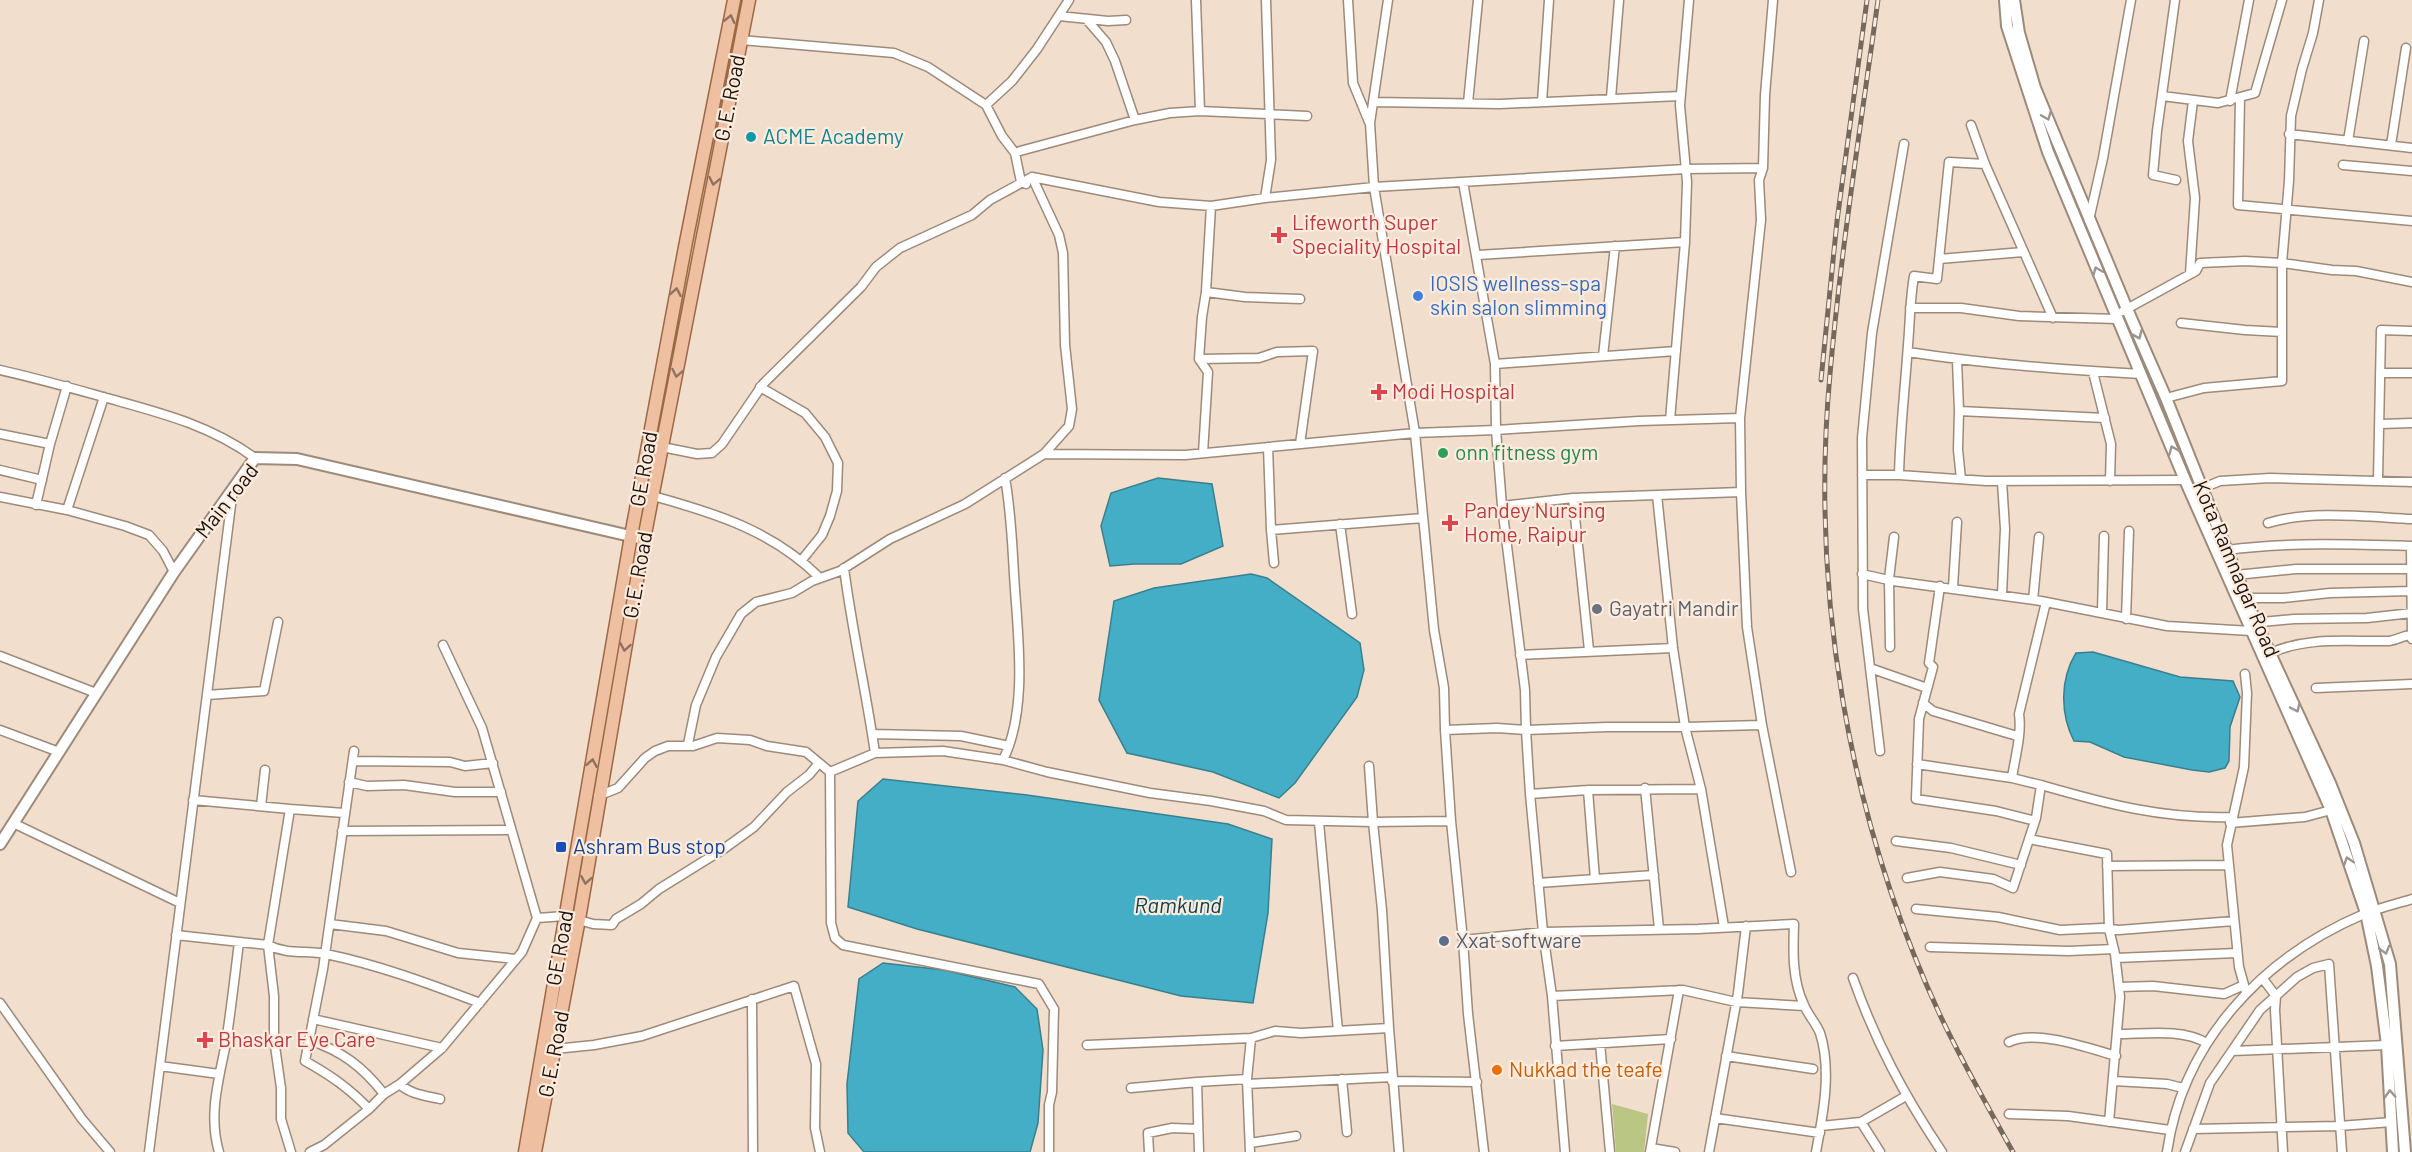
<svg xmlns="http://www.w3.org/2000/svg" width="2412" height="1152" font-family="Barlow,sans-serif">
<rect width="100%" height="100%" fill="#f2decd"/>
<!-- green -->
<path fill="#b9c684" d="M1612 1104 1648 1114 1644 1152H1616Z"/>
<!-- water -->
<path fill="#44aec6" stroke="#38808f" stroke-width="1.5" d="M1158 478 1212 484 1223 546 1181 564H1134L1110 566 1101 526 1111 493Z
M1251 574 1267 578 1360 643 1364 670 1357 697 1295 783 1279 798 1213 772 1127 753 1099 700 1114 601 1154 588Z
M2093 652 2180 677 2233 681 2240 697 2230 727 2229 761 2225 768 2209 772 2192 770 2124 757 2090 742 2074 741C2060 714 2060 679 2076 653Z
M883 779 1027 795 1228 824 1272 839 1268 913 1253 1003 1181 996 917 929 848 907 858 801Z
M883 963 944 970 1015 987 1037 1009 1043 1050 1038 1123 1030 1152H864L848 1133 847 1084 859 979Z"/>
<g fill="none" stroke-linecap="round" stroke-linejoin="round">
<defs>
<path id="minor" d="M1196 0 1200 111
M1348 0 1353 83 1369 122
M1388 0 1370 123 1374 187 1415 433 1434 630 1444 688 1445 730
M2175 0 2157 131 2153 175 2176 180
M1059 16 1108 21 1126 20
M1087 20 1106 42 1115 61 1135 120
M741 40 894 53 928 67 986 105 1002 136 1015 153 1021 182 1026 184
M2162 96 2218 103 2255 93 2282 0
M1611 98 1619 0
M2240 98 2238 205 2412 221
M2230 101 2249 0
M1373 102 1500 104 1680 96
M1542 102 1549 0
M1468 103 1478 0
M986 105 1012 81 1037 49 1069 0
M1971 125 1985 164 2053 318
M2289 134 2412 148
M2348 141 2364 41
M2391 145 2406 48
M1020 151 1135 120 1170 113 1200 111 1307 116
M2343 165 2412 171
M1763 168 1765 95 1773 0
M1032 177 1159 202 1211 206 1265 198 1271 160 1266 0
M1265 198 1374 187 1686 169 1763 168 1759 180 1761 220 1740 418 1741 492 1747 627 1762 725 1791 872
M1211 206 1206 292 1245 297 1300 299
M2089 220 2103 158 2131 0
M1478 255 1685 242
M1939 259 2023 252
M2190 274 2195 198 2188 141 2193 101
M1910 308H1961L2019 316 2117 319
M2123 311 2196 271 2200 263 2245 261 2282 263 2332 270 2356 271 2412 282
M2181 323 2245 330 2282 332
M1908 352C1985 364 2063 370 2141 374
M1603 356 1615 246
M1199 359 1259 358 1277 352 1313 351 1300 444
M1957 360 1959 411 2105 418
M1495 364 1676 351
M0 370C36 378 71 388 107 398 161 413 210 425 255 458
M2093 372 2111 444 2110 481
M2380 373H2412
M760 387 805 413 825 437 838 463 837 491 830 516 822 535 801 561
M2166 398 2204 388 2282 381V263L2289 181 2291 116 2302 69 2313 33 2319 0
M1959 411 1958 450 1961 479
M1670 420 1685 242 1687 182 1680 105 1689 0
M2380 424 2412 423
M0 434 50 444
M662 447 697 454 712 453 722 444 763 384 861 287 876 267 900 248 972 215 990 200 1032 177 1059 235 1063 253 1065 345 1072 409 1069 426 1044 454 965 504 890 539 840 571 812 581 792 593 756 602 741 614 716 657 696 705 688 744
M1268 447 1271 530 1423 518
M1203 453 1208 372 1199 359 1202 317 1206 292
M1044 454 1185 455 1415 433 1496 430 1495 364 1463 182
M0 470 42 480
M1862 475H1899L1986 481 2185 480
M1899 475C1900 431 1905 388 1908 345 1910 322 1910 299 1914 276L1937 279 1949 162 1985 164
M2378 480 2381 330 2412 331
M2198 490 2220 481 2270 478 2412 482
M1657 495 1741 492
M653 496C715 513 773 531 820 578
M0 497 67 510 125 526 149 535 163 551 174 572
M1573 498 1589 650
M36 505 50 444 67 386
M1502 506 1496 430 1639 421 1740 418
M67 510 104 397
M2268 523C2309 510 2369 517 2412 519
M1340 524 1352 614
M1271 530 1274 563
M2411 546 2412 639
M2227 550C2288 542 2351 544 2412 546
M844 568C852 630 866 691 875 753
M1862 574 1893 581 2041 601 2167 626 2251 631
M2236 575 2296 569H2412
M1940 586 1929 663 1933 667 1919 719 1916 799 1996 811 2035 821
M1953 587 1957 522
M2002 594 2005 529 2002 481
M2246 598H2283L2330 593 2412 591
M2033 600 2039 537
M2102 612 2104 536
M2126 619 2129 531
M2251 623 2294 619 2367 618 2412 613
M1890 647 1889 579 1894 537
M2271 653C2308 636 2350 642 2389 641 2397 640 2404 635 2412 635
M1520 655 1673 648
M0 656 96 693
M1870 668 1927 688
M2245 674 2247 693 2244 767 2227 845 2239 967 2246 992
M2316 688 2412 684
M207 695 264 691 278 622
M1923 703 1933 711 2017 736
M0 730 59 752
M872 734 961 736 1009 746
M354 751 323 969 305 1061C330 1075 349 1088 369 1109
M1880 751 1863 609 1862 438 1872 333 1904 144
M1003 760C1029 708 1017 630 1014 574 1012 541 1011 511 1005 478
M353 761 450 762 465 766 493 763
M1917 764 2012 778 2041 785
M830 772 831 923 835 938 843 945 1039 984 1054 1009 1052 1092 1049 1105V1152
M2012 778C2015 757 2022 734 2019 714L2046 602
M349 782 367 786 404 785 455 792H501
M1645 788 1659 929
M1530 794 1588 790
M598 796 618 788 645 758 655 751 668 746H693L717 738 750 740 767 746 806 752 830 772 875 753 943 751 1003 760 1047 772 1150 793 1211 801 1264 811 1286 820 1373 822 1369 766
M193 800 290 809 268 945 274 996V1039L281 1088V1119L291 1152
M261 806 265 770
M290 809 344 813
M1319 822 1338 1031
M13 823 180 903
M2230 823 2305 817 2331 810
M342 831 511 830
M2029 839 2107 854 2109 929 2115 954 2120 997 2109 1122
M1896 841 1951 848 2021 865
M2107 866 2228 865
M1907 878 1940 872 1993 879 2013 888 2036 818 2041 785C2107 804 2162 819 2232 817
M1595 879 1588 790 1701 789
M1538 883 1654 875
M1916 909 1998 917 2060 930 2102 928 2119 930 2234 921
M537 918 565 916 593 924 612 925 616 919 641 904 659 889 725 848 754 827 787 792 809 775 819 763
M330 924 386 931 458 953 516 959
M1724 927 1701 789 1685 727 1762 725
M176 935 268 945C288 955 305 950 326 954 379 965 430 984 480 1003
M1463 940 1468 1014 1484 1152
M1930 947 2069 951 2114 949
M2116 958 2237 953
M1853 978C1876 1043 1904 1095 1942 1152
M2263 979 2276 996 2275 1010 2283 1152
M2119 987 2153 986 2224 994 2244 985
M1552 996 1683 990 1736 1002 1804 1006
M752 999 753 1152
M0 1003 82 1119 110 1152
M313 1019 442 1048
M1389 1028 1382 910 1373 822 1451 821
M2117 1034C2146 1034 2181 1028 2207 1043
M309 1040C342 1051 363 1067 384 1094
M2009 1042C2036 1029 2088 1048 2116 1056
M1600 1043 1610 1152
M1087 1045 1251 1038 1275 1031 1301 1033 1389 1028 1399 1152
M1555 1046 1671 1039
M555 1049 594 1045 642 1036 794 986 816 1064 815 1128 820 1152
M2232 1051 2387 1045
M1726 1056 1813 1069
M160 1066 219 1074
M1342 1079 1347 1132
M1392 1081 1477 1082
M2114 1081 2167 1084 2183 1088
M400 1084C409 1094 427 1096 440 1099
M1247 1084 1392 1077
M1131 1088 1197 1082
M2009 1114 2068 1116 2170 1130
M1715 1118 1820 1133
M1861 1122 1906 1096
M1821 1126 1861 1122 1880 1152
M2193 1129 2339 1126 2392 1122
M1250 1143 1296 1136
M1651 1148 1675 1152
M149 1152 233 489
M219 1152C208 1115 219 1079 226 1043 231 1009 235 975 239 942
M310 1152 324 1145 369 1109 384 1094 400 1084 442 1048 522 952 537 918 482 728 443 645
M1149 1152 1148 1133 1172 1128 1198 1129
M1199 1152 1197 1082 1247 1079
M1250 1152 1247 1079 1251 1038
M1565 1152 1552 996 1543 932 1530 794 1526 730 1607 727H1685L1673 648 1657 495 1573 498 1502 506 1525 690 1526 730 1497 728 1445 730 1451 821 1463 940 1543 932 1698 929 1794 924C1793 951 1792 980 1804 1005 1808 1015 1816 1023 1820 1033 1832 1070 1823 1115 1816 1152
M1650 1152 1679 990
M1709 1152 1738 993 1746 926
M2167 1152C2183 1041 2263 957 2364 914 2379 908 2396 904 2412 899
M2185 1152 2210 1083 2260 1010 2297 977 2313 968 2329 964 2342 1152"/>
<path id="tertiary" d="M2005 0 2007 26 2048 152 2185 480 2331 810 2366 913 2377 966 2387 1045 2393 1152
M2014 0 2019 33 2035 88 2127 309 2166 398 2256 623 2330 783 2354 843 2390 964 2405 1152
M0 844 174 572 255 458 297 459 639 538"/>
<path id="primary" d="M525 1152 631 536 685 247 734 0
M535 1152 579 919 644 539 749 0"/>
</defs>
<!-- minor casing -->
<use href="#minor" stroke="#9c8a7a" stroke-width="11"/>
<!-- tertiary casing -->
<use href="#tertiary" stroke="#9c8a7a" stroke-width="14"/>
<!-- primary casing -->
<use href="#primary" stroke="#9d6845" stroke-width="15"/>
<!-- minor -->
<use href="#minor" stroke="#fff" stroke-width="8"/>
<!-- tertiary -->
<use href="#tertiary" stroke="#fff" stroke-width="10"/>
<!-- primary -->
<use href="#primary" stroke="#eebfa1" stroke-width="12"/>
<defs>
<path id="rail" d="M1878 0C1861 124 1841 249 1830 374 1810 591 1848 817 1940 1015 1962 1062 1988 1107 2013 1152
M1821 380 1837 221 1867 0"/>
</defs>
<!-- rail casing -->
<use href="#rail" stroke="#75695e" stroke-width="5"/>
<!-- rail -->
<use href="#rail" stroke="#fdecde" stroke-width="3" stroke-dasharray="9" stroke-linecap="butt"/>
</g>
<!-- one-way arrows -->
<defs><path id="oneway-chevron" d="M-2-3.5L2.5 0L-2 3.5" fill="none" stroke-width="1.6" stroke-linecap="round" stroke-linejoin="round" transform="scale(1.5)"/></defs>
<g stroke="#8f725f">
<use href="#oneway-chevron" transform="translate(730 19) rotate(-77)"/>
<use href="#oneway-chevron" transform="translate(714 181) rotate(101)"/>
<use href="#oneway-chevron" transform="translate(676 292) rotate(-80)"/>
<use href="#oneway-chevron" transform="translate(677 373) rotate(101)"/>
<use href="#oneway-chevron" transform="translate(625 647) rotate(100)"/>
<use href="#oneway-chevron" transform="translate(592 763) rotate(-80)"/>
<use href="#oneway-chevron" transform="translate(586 880) rotate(100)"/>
</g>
<g stroke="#989593">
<use href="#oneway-chevron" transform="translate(2047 116) rotate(68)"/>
<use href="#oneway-chevron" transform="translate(2097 271) rotate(-112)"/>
<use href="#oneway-chevron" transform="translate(2138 335) rotate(66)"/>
<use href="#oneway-chevron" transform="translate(2173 450) rotate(-112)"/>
<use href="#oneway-chevron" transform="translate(2296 708) rotate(65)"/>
<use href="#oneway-chevron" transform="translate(2348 861) rotate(-108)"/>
<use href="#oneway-chevron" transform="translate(2385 950) rotate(74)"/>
<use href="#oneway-chevron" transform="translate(2390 1094) rotate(-93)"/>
</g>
<!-- markers -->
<circle fill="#0f9aa8" stroke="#fdecde" stroke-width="2" cx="751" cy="137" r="6"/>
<g fill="#e0444e" stroke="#fdecde" stroke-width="2">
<path d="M1276 226h6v6h6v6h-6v6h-6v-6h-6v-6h6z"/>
<path d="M1376 383h6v6h6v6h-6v6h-6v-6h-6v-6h6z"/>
<path d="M1447 514h6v6h6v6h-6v6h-6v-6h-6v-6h6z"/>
<path d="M202 1031h6v6h6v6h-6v6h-6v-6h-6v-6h6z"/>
</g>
<circle fill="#3f7fe0" stroke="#fdecde" stroke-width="2" cx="1418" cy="296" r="6"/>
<circle fill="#2e9e5b" stroke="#fdecde" stroke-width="2" cx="1443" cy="453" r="6"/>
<circle fill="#6b7280" stroke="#fdecde" stroke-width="2" cx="1597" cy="609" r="6"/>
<rect fill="#1a4fb4" stroke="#fdecde" stroke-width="2" x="555" y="841" width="12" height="12" rx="3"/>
<circle fill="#5c6f8a" stroke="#fdecde" stroke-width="2" cx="1444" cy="941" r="6"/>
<circle fill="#e8710a" stroke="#fdecde" stroke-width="2" cx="1497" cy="1070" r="6"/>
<g text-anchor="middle" stroke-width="4.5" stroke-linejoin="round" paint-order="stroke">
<!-- street labels -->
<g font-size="21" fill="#1b140e" stroke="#fdecde">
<text transform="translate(730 98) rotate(-79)" y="7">G.E. Road</text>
<text transform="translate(644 469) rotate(-80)" y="7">GE Road</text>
<text transform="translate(227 501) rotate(-52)" y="7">Main road</text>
<text transform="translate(2236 569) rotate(67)" y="7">Kota Ramnagar Road</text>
<text transform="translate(638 575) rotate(-80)" y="7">G.E. Road</text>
<text transform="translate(560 948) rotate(-80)" y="7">GE Road</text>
<text transform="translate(554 1054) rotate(-79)" y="7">G.E. Road</text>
</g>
<!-- culture labels -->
<g font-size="21" fill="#0d838f" stroke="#fdecde" text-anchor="start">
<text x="763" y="144">ACME Academy</text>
</g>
<!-- health labels -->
<g font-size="21" fill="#be3a42" stroke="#fdecde" text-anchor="start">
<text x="1292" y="230">Lifeworth Super<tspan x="1292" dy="24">Speciality Hospital</tspan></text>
<text x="1392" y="399">Modi Hospital</text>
<text x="1464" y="518">Pandey Nursing<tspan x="1464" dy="24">Home, Raipur</tspan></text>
<text x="218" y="1047">Bhaskar Eye Care</text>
</g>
<!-- shop labels -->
<g font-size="21" fill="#366cbe" stroke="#fdecde" text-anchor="start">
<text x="1430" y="291">IOSIS wellness-spa<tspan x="1430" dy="24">skin salon slimming</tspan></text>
</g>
<!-- leisure labels -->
<g font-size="21" fill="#27864d" stroke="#fdecde" text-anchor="start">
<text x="1455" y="460">onn fitness gym</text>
</g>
<!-- worship labels -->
<g font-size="21" fill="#5b616d" stroke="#fdecde" text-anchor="start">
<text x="1609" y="616">Gayatri Mandir</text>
</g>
<!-- transit labels -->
<g font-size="21" fill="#164399" stroke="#fdecde" text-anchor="start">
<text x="573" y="854">Ashram Bus stop</text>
</g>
<!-- service labels -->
<g font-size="21" fill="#4e5e75" stroke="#fdecde" text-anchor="start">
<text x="1456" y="948">Xxat software</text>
</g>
<!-- food labels -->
<g font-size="21" fill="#c56008" stroke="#fdecde" text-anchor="start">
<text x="1509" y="1077">Nukkad the teafe</text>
</g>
<!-- water labels -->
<g font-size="22" font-style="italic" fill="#10404a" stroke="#fdecde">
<text x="1178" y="913">Ramkund</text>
</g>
</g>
</svg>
